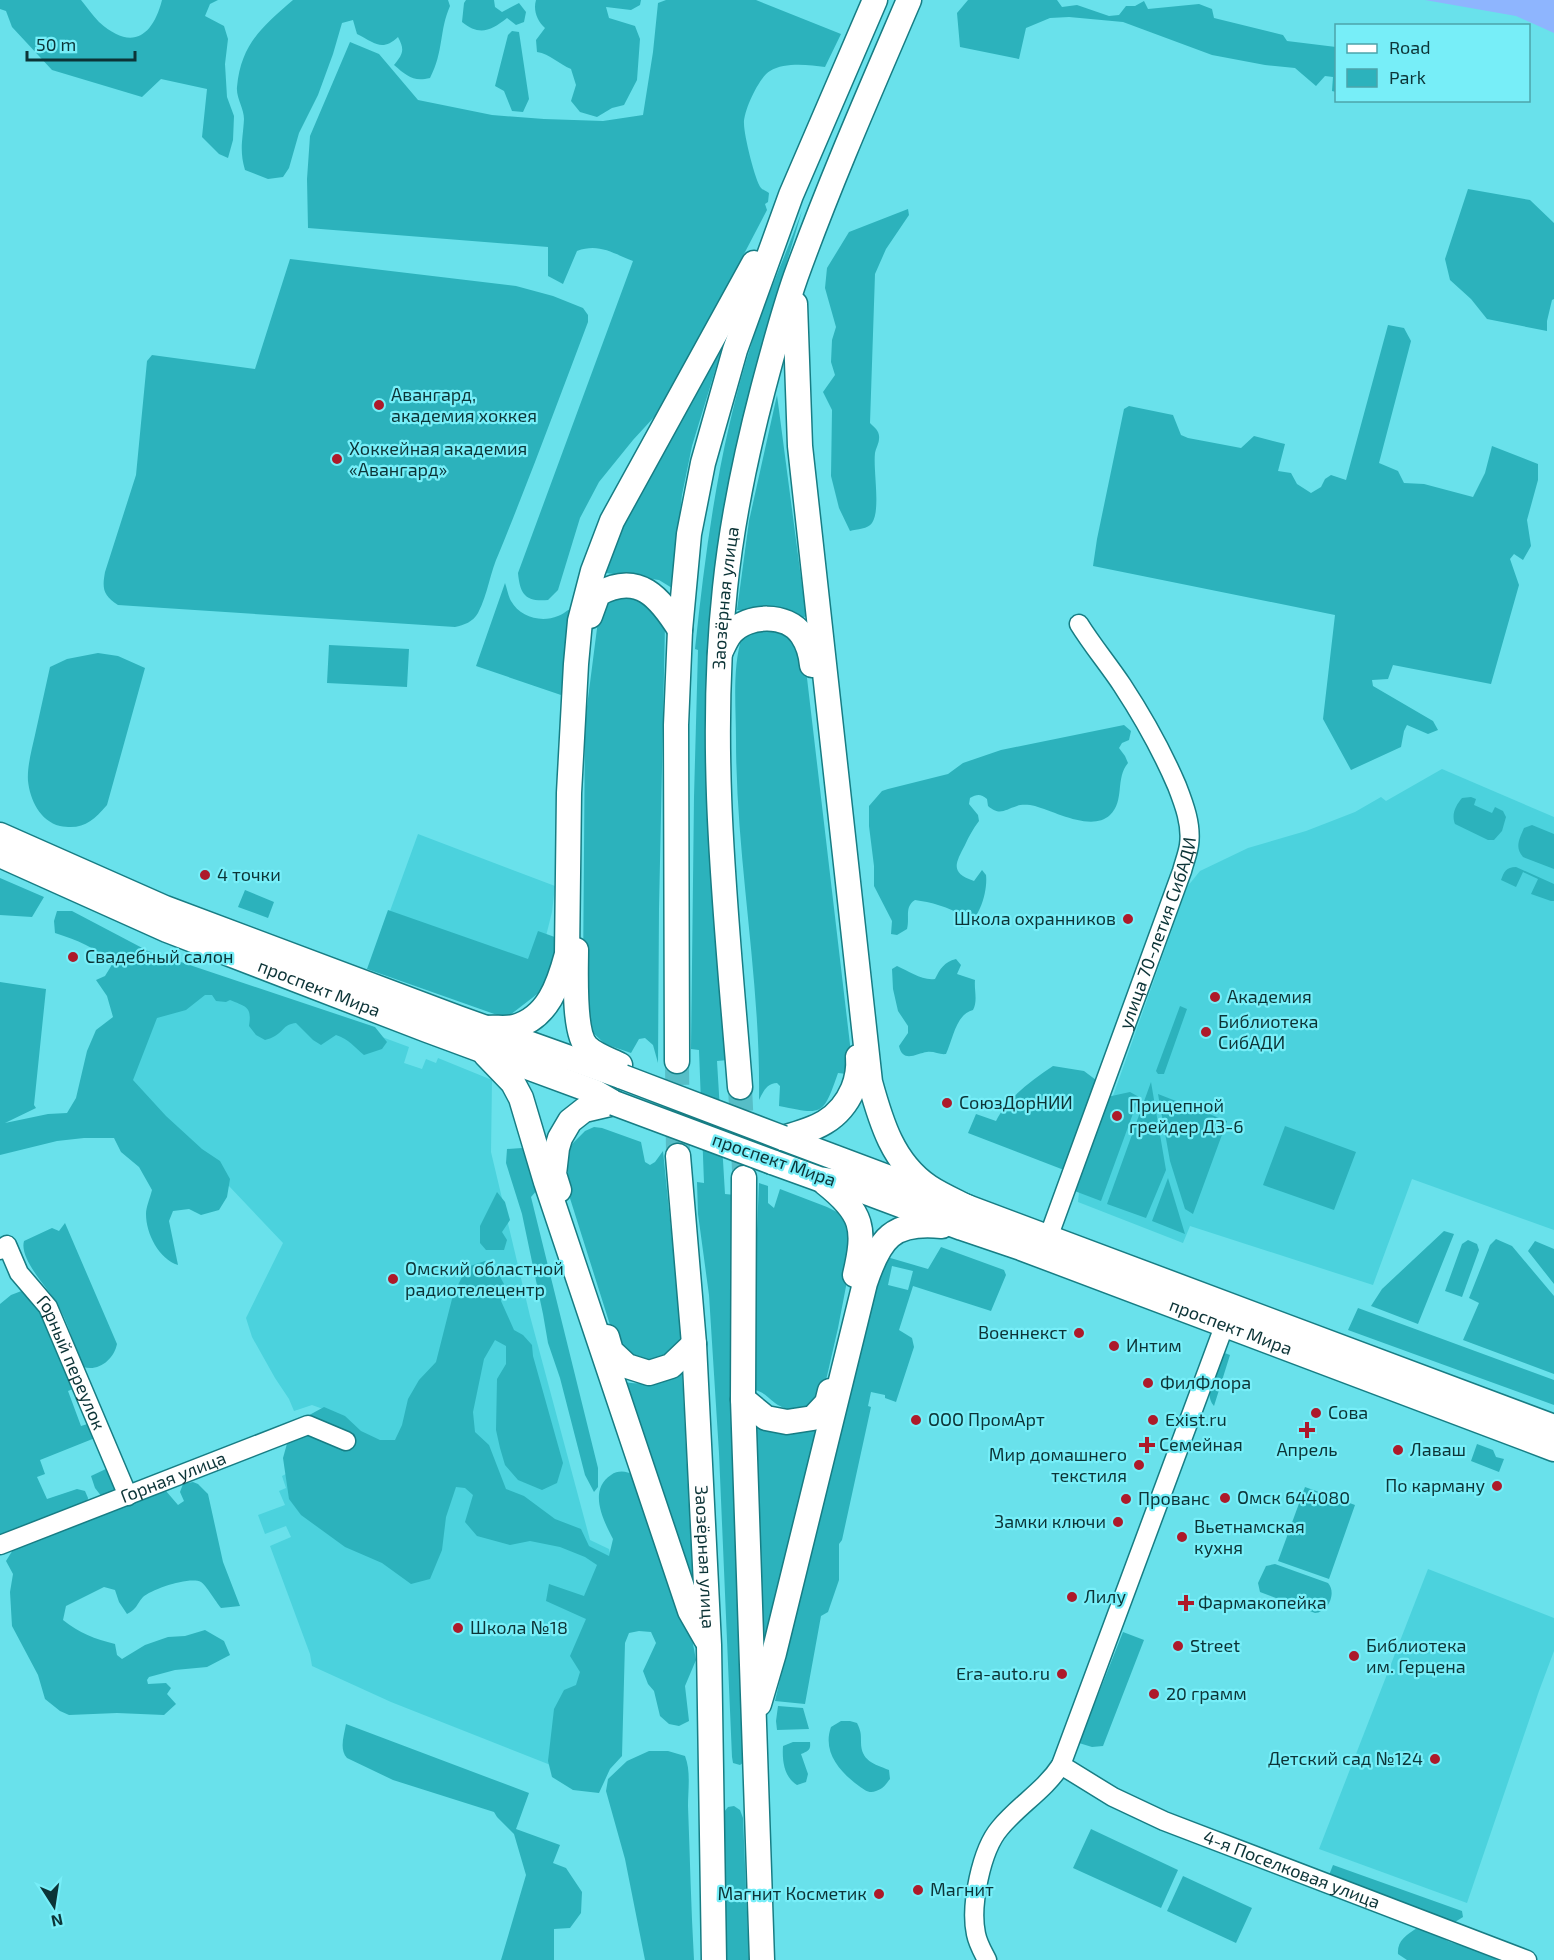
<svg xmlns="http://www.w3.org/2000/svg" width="1554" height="1960" font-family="'Exo 2',sans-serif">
<rect width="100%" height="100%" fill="#69e1eb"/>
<!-- built -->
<path fill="#4bd2dd" d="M1442 769 1554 817V1230L1412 1179 1373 1285 1190 1226 1183 1243 1078 1202 1079 1192 1187 887 1200 871 1248 848 1306 831 1355 812 1381 797 1386 801Z
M418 834 555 886 552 912 533 988 374 955Z
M160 955 409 1047 404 1063 422 1069 426 1059 436 1063 438 1058 492 1080 491 1152 530 1316 590 1540 609 1549 621 1602 586 1779 391 1702 312 1666 310 1654 270 1546 291 1537 286 1526 265 1534 258 1515 285 1505 279 1491 286 1488 282 1476 338 1447 334 1413 312 1405 294 1411 289 1399 275 1378 252 1337 246 1318 283 1243 117 1068Z
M1428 1569 1554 1618V1651L1539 1691 1467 1903 1319 1849Z"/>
<!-- green -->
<path fill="#2cb2bc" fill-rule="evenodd" d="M0 0H81C87 7 92 15 99 22 130 50 152 39 162 0H218L210 4 205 16 224 26 228 39 225 64 227 97 234 116 233 140 228 158 219 154 202 137 207 89 161 79 142 97 52 70 12 27 6 11 0 9Z
M293 0H448L450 6C439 31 444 51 430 78 413 82 407 76 394 65 403 54 405 50 398 37 382 52 375 43 357 34L353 20 342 23 333 54 318 95 299 133 289 168 283 177 268 179 245 170C239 150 243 139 244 119 244 108 236 98 237 87 241 44 262 27 293 0Z
M466 0H494L495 7 502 12 519 3 526 12 524 22 516 25 507 18C491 31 479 36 462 22L464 3Z
M536 0H641L640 5 631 10 606 7 609 18 635 26 640 39 637 80 624 105 612 108 597 117 580 112 571 101 576 85 571 69C559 64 550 54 537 52L536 40 545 28C537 21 533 10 536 0Z
M666 0H756L841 34 825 67C809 65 785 62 770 71 759 77 743 112 744 124 744 135 755 181 761 188 763 190 766 191 769 193L768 202 765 204 767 210 722 296 656 415 633 440 599 482 580 518 558 590 548 600C525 602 520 594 518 573L633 261C612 253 599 243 577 251L563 284 548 276V247L308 228 307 179 310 136 350 42 379 54 418 100 492 115 544 119 603 121 643 115 653 52 658 3Z
M968 0H1057L1062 7 1077 5 1109 16 1119 15 1126 6H1135L1144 1 1148 9 1199 4 1212 9 1214 18 1283 35 1287 41 1336 47V92L1332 91 1333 77 1325 76 1316 86 1295 68 1265 65 1212 55 1123 22 1069 17 1050 18 1026 28 1019 59 960 47 957 13Z
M512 31 519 32 529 99 523 112 512 111 504 91 495 86 508 35Z
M1468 189 1530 200 1554 223V299L1552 300 1547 321V331L1487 319 1471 299 1450 280 1445 259Z
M908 209 909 215 886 249 875 274 870 423C875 428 880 431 879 439 879 443 876 448 875 453 873 471 881 510 872 523 868 529 857 529 850 531L839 508 831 476 832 410 823 392 835 375 831 362 832 340 836 327 825 288 827 268 849 232Z
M802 211 780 285 766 343 718 589 728 1060 717 1061 725 1194 735 1195 744 1762 740 1765 733 1763 732 1757 719 1453 709 1295 698 1214 697 1182 704 1183 699 1050 691 1049 694 797 698 650 695 649C706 544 720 440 753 339 767 296 786 254 802 211Z
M290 259 516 286 553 296 583 308 588 315V322C559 399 530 477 499 553 490 572 488 594 478 613 473 622 464 625 455 627L118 605C103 595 102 589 105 572L136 475 147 361 152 355 255 369Z
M1388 325 1404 328 1411 341 1379 463 1398 471 1404 483 1424 484 1473 497 1485 473 1492 446 1538 464V480L1527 520 1531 546 1523 560 1514 554 1510 559 1519 585 1491 684 1393 665 1388 679 1372 680 1373 686 1433 721 1438 730 1428 734 1407 725 1404 731 1401 747 1351 770 1323 719 1335 615 1093 566 1097 539 1124 409 1129 406 1173 415 1181 435 1188 438 1241 448 1254 436 1285 444 1278 471 1291 473 1297 484 1311 493 1321 487 1325 479 1331 475 1346 480Z
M726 335 692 446 682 495 672 588 659 580 606 573 604 570 624 519Z
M777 395 806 616 803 618 737 610 749 521Z
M505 583C507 588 508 596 511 601 520 617 541 623 558 616 562 615 566 611 570 609L568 650 561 695 476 666Z
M626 597 644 599 665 625 659 909 658 1063 653 1045 645 1038 639 1039 631 1053 605 1044 590 1030 583 977 585 722 600 605 605 599Z
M766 628 789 635 805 661 851 1053 847 1074 838 1073C823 1116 823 1115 779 1106L780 1086 777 1083C767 1083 763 1092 759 1100 761 980 736 860 736 740 736 705 732 669 742 636Z
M329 645 409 649 407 687 327 683Z
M98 653 118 656 145 668 107 805C92 822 83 830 60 826 40 821 30 800 28 781 27 766 32 749 35 735 40 712 45 690 50 667L67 659Z
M1124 725 1131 731 1129 740 1122 743 1119 748 1125 756 1128 763C1115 778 1125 801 1110 815 1092 832 1056 812 1035 806 1030 805 1022 804 1017 806 1004 810 1000 816 988 806L987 799C981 794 977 794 970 798L969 804 978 815 979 821C973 829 969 836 965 845 955 864 950 873 974 881L982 870 986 875C988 891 979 924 961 928L962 916C950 907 930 902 915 900 904 907 910 918 907 929L897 935 891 934 892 921 874 886V866L869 826V806L882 791 888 789 948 774 963 763 1001 750Z
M1471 797 1476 799 1474 805 1492 813 1495 807 1503 811 1506 817 1502 831 1494 840H1488L1455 824C1451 814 1456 805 1462 798Z
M1532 825 1554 834V869L1523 857C1514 847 1520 838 1524 828Z
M1516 867 1554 884V901H1551L1531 894 1538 879 1523 872 1516 887 1501 880C1504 872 1506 867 1516 867Z
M0 878 44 897 32 917 0 915Z
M245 890 274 902 268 918 238 907Z
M388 910 528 959 538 931 563 940 545 988 510 1015 500 1016 367 969Z
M57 911H72L148 951 375 1027 387 1042 382 1049 364 1055C354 1047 349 1039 336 1035L321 1045 313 1040 296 1023C284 1024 284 1031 275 1036 272 1038 268 1039 265 1040L256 1035 249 1026C252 1007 247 1007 230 1000L226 1002 216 1001 212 995H205L186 1010 157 1018 133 1080 166 1116 202 1149 220 1161 230 1179 227 1197 219 1210 201 1215 189 1209 173 1211 169 1221 178 1265C159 1259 146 1234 146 1214 146 1207 150 1198 152 1190L139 1167 121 1152 114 1138H84L57 1141 0 1155V982L46 989 34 1105 36 1108 5 1123 48 1114 67 1113 76 1098 87 1051 96 1030 113 1017 107 996 96 980 105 976 113 963C96 948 77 940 55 933L54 921Z
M956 959 961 965 957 974 975 980C974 990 978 1001 973 1010 956 1014 953 1039 946 1054 940 1055 934 1051 927 1052 917 1053 903 1064 899 1046L908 1033V1026L898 1011 893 989 892 969 897 966C909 971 922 981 935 979 940 969 944 962 956 959Z
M1180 1006 1187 1009 1164 1074H1158L1156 1071Z
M1053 1066 1084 1071 1096 1080 1064 1170 968 1133 976 1114 996 1121C1008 1097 1031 1081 1053 1066Z
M1151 1082 1166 1170 1146 1218 1107 1204Z
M1130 1092 1139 1097 1101 1201 1072 1190 1107 1097Z
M1158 1094 1227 1121 1193 1214 1185 1209 1170 1161Z
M1285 1126 1356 1152 1334 1210 1263 1185Z
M594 1127 602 1128 641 1142 645 1162 650 1165 655 1162 663 1151 681 1329 680 1345 669 1357 636 1363 617 1347 568 1192V1165L570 1146 585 1131Z
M522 1148 535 1170 538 1189 531 1197 598 1468V1487L594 1492 585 1475 560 1378 548 1343 543 1314 522 1214 506 1163 507 1149Z
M1168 1178 1185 1234 1152 1221Z
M759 1183 768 1186V1203L774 1208 780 1189 827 1207 843 1215 846 1221 853 1250 838 1328 824 1389 813 1407C799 1410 787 1412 775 1403 767 1397 764 1392 755 1390L756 1255Z
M497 1192 505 1202 510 1220 502 1232 507 1240 504 1250H486L480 1243V1226Z
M65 1223 117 1344C114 1359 99 1372 83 1367 74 1346 68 1321 56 1302 47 1287 19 1259 24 1241L52 1228 59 1231Z
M1444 1231 1454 1234 1418 1324 1371 1306 1382 1289Z
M1496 1239 1512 1246 1554 1296V1374L1463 1340 1479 1303 1469 1298 1490 1245Z
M1468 1240 1477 1244 1479 1250 1462 1297 1445 1291 1462 1244Z
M1535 1241 1554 1249V1284L1528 1251Z
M941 1247 1004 1270 1006 1275 991 1311 913 1286 899 1330 912 1338 914 1347 896 1402 885 1398V1395L871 1392 868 1406 871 1407 842 1540 839 1544V1580L828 1612 821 1616 805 1704 775 1701 878 1267 887 1257 928 1269ZM892 1266 913 1271 908 1290 888 1285Z
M485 1261 497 1271 504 1284 501 1301 514 1330 523 1335 532 1345 533 1356 563 1463 557 1483 542 1490 518 1480 505 1465 500 1448 496 1430 497 1379 506 1364V1346L495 1340 484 1359 473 1412 475 1432 489 1445 506 1489 524 1496 555 1519 581 1529 589 1546 609 1556 613 1539C603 1520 588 1490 611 1475 618 1470 627 1471 633 1475L677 1610 691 1633 696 1660 685 1686 689 1721 679 1726 669 1724 660 1716 654 1691 648 1684 643 1671 656 1643 651 1632 639 1631 629 1633 625 1643 622 1756 610 1769 599 1793 573 1790 552 1777 548 1761 554 1709 564 1690 576 1685 580 1672 570 1656 586 1619 546 1601 549 1584 584 1596 597 1565 585 1557 560 1547 530 1541 510 1545 477 1536 465 1522 473 1495 465 1488 456 1487 446 1517 442 1550 430 1579 411 1584 382 1563 345 1547 301 1515 289 1499 283 1458 288 1440 302 1419 324 1407 345 1416 361 1431 380 1440H395L402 1425 408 1399 419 1380 436 1362 453 1295 467 1267Z
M24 1290 35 1295 78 1387 68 1391 81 1426 94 1422 118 1492 102 1497 95 1488 91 1476 108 1468 95 1438 40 1460 45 1474 37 1477 47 1499 77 1489 85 1491 88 1498 87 1504 0 1537V1304L11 1295Z
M1358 1308 1554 1380V1405L1348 1330Z
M1222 1352 1230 1355 1214 1406C1202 1393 1217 1367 1222 1352Z
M682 1370 693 1584 623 1382C648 1386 660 1381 682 1370Z
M752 1425C776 1432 796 1433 820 1429L764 1657Z
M1477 1444 1493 1450 1496 1457 1504 1459 1499 1472 1471 1461Z
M193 1482 198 1484 208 1494 223 1562 240 1606 221 1608C216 1602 206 1585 201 1582 190 1576 152 1589 143 1597 136 1605 138 1608 127 1614L119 1602 115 1590 104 1587 66 1606 63 1620C79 1633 95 1639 115 1644L117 1655 122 1659 145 1645 168 1637 185 1636 205 1630 224 1641 230 1655 207 1667 175 1670 149 1677 147 1680 148 1684 166 1683 171 1688 167 1694 176 1704 164 1715 117 1713 69 1715 60 1711 45 1699 38 1675 12 1626 10 1592 13 1574 6 1561 16 1545 109 1511C129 1506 147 1497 166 1491L178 1505 184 1501 180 1492 183 1484Z
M1305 1487 1355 1505 1329 1579 1278 1561Z
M1275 1564 1328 1583C1337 1593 1328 1613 1315 1613L1260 1592 1258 1583 1266 1566Z
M1123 1632 1144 1640 1103 1746 1092 1747 1079 1743Z
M778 1706 803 1708 809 1729 777 1730 776 1721Z
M841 1721H850L857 1723C861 1731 861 1734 861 1742 861 1761 874 1764 889 1770L890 1779C886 1784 883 1789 876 1791 869 1794 865 1790 859 1786 840 1772 822 1752 831 1727Z
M346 1724 529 1793 516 1829 560 1845 553 1863 566 1868 582 1892 581 1913 570 1928 554 1929V1960H501L526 1875 514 1834 497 1817 494 1812 393 1780 347 1758C339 1749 344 1736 346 1724Z
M793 1742H810C811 1750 808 1751 801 1754L808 1774 806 1782 797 1785C784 1777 782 1761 783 1746Z
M649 1751H668L685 1756C691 1771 688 1790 688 1806 690 1858 691 1909 694 1960H645L625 1859 606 1791 608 1779 627 1761Z
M734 1806 740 1810 743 1818 749 1960H725L723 1818 724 1812 728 1807Z
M1091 1829 1178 1870 1161 1908 1073 1868Z
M1333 1865 1462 1911 1463 1917 1455 1922 1329 1875Z
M1183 1876 1252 1908 1236 1943 1167 1911Z
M1417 1928C1431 1928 1440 1939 1453 1943 1469 1948 1487 1944 1497 1960H1407L1398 1954C1397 1941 1406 1935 1417 1928Z"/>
<!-- water -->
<path fill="#8eb5fe" d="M1425 0H1554V33L1516 16Z"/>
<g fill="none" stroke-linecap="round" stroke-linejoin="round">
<!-- major-tunnel -->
<path stroke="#56bec7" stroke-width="24" stroke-dasharray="24 12" stroke-linecap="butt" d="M677 1061 678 1156
M740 1087 744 1170"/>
<defs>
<g id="minor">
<path id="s1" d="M1044 1249 1182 871C1184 863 1188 853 1189 845 1192 825 1184 804 1177 786 1162 751 1143 717 1122 685 1108 664 1092 645 1079 624"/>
<path id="s2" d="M0 1250 7 1245 19 1273 48 1307 128 1496"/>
<path id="s3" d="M0 1545 308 1425 346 1441"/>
<path id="s4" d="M1061 1765 1113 1797 1164 1821 1527 1960"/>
<path d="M987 1960C983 1952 978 1944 976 1934 970 1906 981 1850 1000 1828 1019 1805 1045 1790 1061 1765L1229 1313"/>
</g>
<g id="major">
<path d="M795 304 800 446 870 1082C881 1122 893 1163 929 1187 941 1195 955 1201 967 1207"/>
<path d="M590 616 598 594C639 571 660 598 680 630"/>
<path d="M720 653C723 647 726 639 731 633 748 614 787 613 802 635 808 644 811 654 812 665"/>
<path d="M0 835 165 908 458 1018 623 1077"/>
<path id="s5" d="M0 855 167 930 427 1030 595 1092 614 1103"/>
<path d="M576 950C576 970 573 1033 587 1047 595 1055 610 1060 620 1065"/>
<path d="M486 1028C495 1027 505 1029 514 1027 548 1018 559 984 567 954L569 793 576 664 580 621 593 571 612 521 754 263"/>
<path d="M486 1055 513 1083 521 1098 546 1182 690 1611 706 1639"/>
<path d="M677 1061 676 725 680 630 689 534 703 463 735 350 791 195 875 0"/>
<path id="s6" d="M740 1087C727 922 707 754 725 588 732 521 746 454 763 389 773 351 783 313 796 276 830 182 870 91 909 0"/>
<path d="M783 1138 1554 1427"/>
<path d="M783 1138C814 1129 839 1122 853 1089 857 1079 859 1069 858 1057"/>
<path id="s7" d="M678 1156 694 1344 709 1645 714 1960"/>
<path id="s8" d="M772 1162 819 1179 839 1182 962 1228 1021 1248 1554 1449"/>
<path d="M744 1178 743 1399 762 1960"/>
<path d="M825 1183C863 1213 866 1228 855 1275"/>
<path d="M559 1190 554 1174 557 1148 560 1138 570 1121 584 1110 614 1103"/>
<path d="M607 1337 611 1351 627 1366 649 1373 671 1366 694 1344"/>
<path d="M743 1399 766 1418 787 1422 813 1418 827 1403 830 1391"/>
<path d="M759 1704 774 1653 865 1283C880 1238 892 1221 942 1226"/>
</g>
</defs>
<!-- minor casing -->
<use href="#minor" stroke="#177d84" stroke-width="21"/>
<!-- major casing -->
<use href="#major" stroke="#177d84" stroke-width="27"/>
<!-- minor -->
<use href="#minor" stroke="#fff" stroke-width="18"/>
<!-- major -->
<use href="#major" stroke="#fff" stroke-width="24"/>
<defs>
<path id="major-bridge" d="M623 1077 783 1138
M614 1103 772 1162"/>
</defs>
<!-- major-bridge casing -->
<use href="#major-bridge" stroke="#177d84" stroke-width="27" stroke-linecap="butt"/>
<!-- major-bridge -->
<use href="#major-bridge" stroke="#fff" stroke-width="24"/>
</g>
<!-- markers -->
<g fill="#ad1a2a" stroke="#77eef8" stroke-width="2">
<circle cx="379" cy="405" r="6"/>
<circle cx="337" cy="459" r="6"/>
<circle cx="205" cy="875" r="6"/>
<circle cx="1128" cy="919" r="6"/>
<circle cx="73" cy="957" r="6"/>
<circle cx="1215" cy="997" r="6"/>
<circle cx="1206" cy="1032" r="6"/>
<circle cx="947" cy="1103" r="6"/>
<circle cx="1117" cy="1116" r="6"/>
<circle cx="393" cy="1279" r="6"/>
<circle cx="1079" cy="1333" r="6"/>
<circle cx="1114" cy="1346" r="6"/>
<circle cx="1148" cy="1383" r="6"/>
<circle cx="1316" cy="1413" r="6"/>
<circle cx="916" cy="1420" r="6"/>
<circle cx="1153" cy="1420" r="6"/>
<path d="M1304 1421h6v6h6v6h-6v6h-6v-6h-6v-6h6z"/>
<path d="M1144 1436h6v6h6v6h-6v6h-6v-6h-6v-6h6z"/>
<circle cx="1398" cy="1450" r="6"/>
<circle cx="1139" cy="1465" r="6"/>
<circle cx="1497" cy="1486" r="6"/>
<circle cx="1225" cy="1498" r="6"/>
<circle cx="1126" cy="1499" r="6"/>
<circle cx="1118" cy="1522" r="6"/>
<circle cx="1182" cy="1537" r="6"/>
<circle cx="1072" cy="1597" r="6"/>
<path d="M1183 1594h6v6h6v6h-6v6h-6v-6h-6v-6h6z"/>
<circle cx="458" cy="1628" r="6"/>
<circle cx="1178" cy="1646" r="6"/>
<circle cx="1354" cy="1656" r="6"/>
<circle cx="1062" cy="1674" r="6"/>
<circle cx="1154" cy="1694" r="6"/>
<circle cx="1435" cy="1759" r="6"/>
<circle cx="918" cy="1890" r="6"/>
<circle cx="879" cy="1894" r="6"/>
</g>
<g text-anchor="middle" stroke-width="4.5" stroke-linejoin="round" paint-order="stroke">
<!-- poi labels -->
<g font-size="18" fill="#0c3437" stroke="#77eef8" text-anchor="start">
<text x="391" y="401">Авангард,<tspan x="391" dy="21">академия хоккея</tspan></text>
<text x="349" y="455">Хоккейная академия<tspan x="349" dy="21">«Авангард»</tspan></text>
<text x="217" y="881">4 точки</text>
<text x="1116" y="925" text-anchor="end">Школа охранников</text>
<text x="85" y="963">Свадебный салон</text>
<text x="1227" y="1003">Академия</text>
<text x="1218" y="1028">Библиотека<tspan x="1218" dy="21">СибАДИ</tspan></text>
<text x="959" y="1109">СоюзДорНИИ</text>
<text x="1129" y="1112">Прицепной<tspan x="1129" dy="21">грейдер ДЗ-6</tspan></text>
<text x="405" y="1275">Омский областной<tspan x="405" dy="21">радиотелецентр</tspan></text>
<text x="1067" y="1339" text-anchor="end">Военнекст</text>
<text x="1126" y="1352">Интим</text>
<text x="1160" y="1389">ФилФлора</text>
<text x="1328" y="1419">Сова</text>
<text x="928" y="1426">ООО ПромАрт</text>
<text x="1165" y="1426">Exist.ru</text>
<text x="1159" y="1451">Семейная</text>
<text x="1307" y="1456" text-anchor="middle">Апрель</text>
<text x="1410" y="1456">Лаваш</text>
<text x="1127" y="1461" text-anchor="end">Мир домашнего<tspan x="1127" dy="21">текстиля</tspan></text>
<text x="1485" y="1492" text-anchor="end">По карману</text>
<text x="1237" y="1504">Омск 644080</text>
<text x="1138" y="1505">Прованс</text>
<text x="1106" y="1528" text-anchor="end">Замки ключи</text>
<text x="1194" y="1533">Вьетнамская<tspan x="1194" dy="21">кухня</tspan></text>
<text x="1084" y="1603">Лилу</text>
<text x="1198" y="1609">Фармакопейка</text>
<text x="470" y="1634">Школа №18</text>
<text x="1190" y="1652">Street</text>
<text x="1366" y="1652">Библиотека<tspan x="1366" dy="21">им. Герцена</tspan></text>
<text x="1050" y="1680" text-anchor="end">Era-auto.ru</text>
<text x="1166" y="1700">20 грамм</text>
<text x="1423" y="1765" text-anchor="end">Детский сад №124</text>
<text x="930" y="1896">Магнит</text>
<text x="867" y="1900" text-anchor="end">Магнит Косметик</text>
</g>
<!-- street labels -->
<g font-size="18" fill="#0c3437" stroke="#77eef8">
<text dy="6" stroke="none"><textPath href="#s6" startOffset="490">Заозёрная улица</textPath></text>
<text dy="6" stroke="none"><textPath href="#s1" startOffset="336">улица 70-летия СибАДИ</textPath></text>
<text dy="6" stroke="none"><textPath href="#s5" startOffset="346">проспект Мира</textPath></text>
<text transform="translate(774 1160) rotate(19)" y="6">проспект Мира</text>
<text dy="6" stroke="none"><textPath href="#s8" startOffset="488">проспект Мира</textPath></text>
<text dy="6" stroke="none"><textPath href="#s2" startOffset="144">Горный переулок</textPath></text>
<text dy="6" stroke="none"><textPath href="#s3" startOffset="186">Горная улица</textPath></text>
<text dy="6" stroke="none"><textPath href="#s7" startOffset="402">Заозёрная улица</textPath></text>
<text dy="6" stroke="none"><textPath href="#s4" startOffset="254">4-я Поселковая улица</textPath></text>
</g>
</g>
<!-- legend -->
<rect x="1335" y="24" width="195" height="78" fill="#77eef8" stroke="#4ca4ab" stroke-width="1.5"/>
<rect x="1347" y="44" width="30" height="9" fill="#ffffff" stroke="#4ca4ab" stroke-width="1.5"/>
<text x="1389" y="54" font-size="18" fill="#0c3437">Road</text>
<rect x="1347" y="69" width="30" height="18" fill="#2cb2bc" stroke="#4ca4ab" stroke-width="1.5"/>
<text x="1389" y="84" font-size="18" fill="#0c3437">Park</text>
<!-- north arrow -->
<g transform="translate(54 1906) rotate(168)" stroke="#77eef8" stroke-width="4.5" paint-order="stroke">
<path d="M0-4.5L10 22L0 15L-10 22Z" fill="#0c3437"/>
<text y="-9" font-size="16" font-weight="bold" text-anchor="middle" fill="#0c3437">N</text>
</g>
<!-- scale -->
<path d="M27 51v9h108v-9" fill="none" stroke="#0c3437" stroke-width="3"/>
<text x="36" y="51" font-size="18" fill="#0c3437" stroke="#77eef8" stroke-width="4.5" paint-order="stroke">50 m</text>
</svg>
